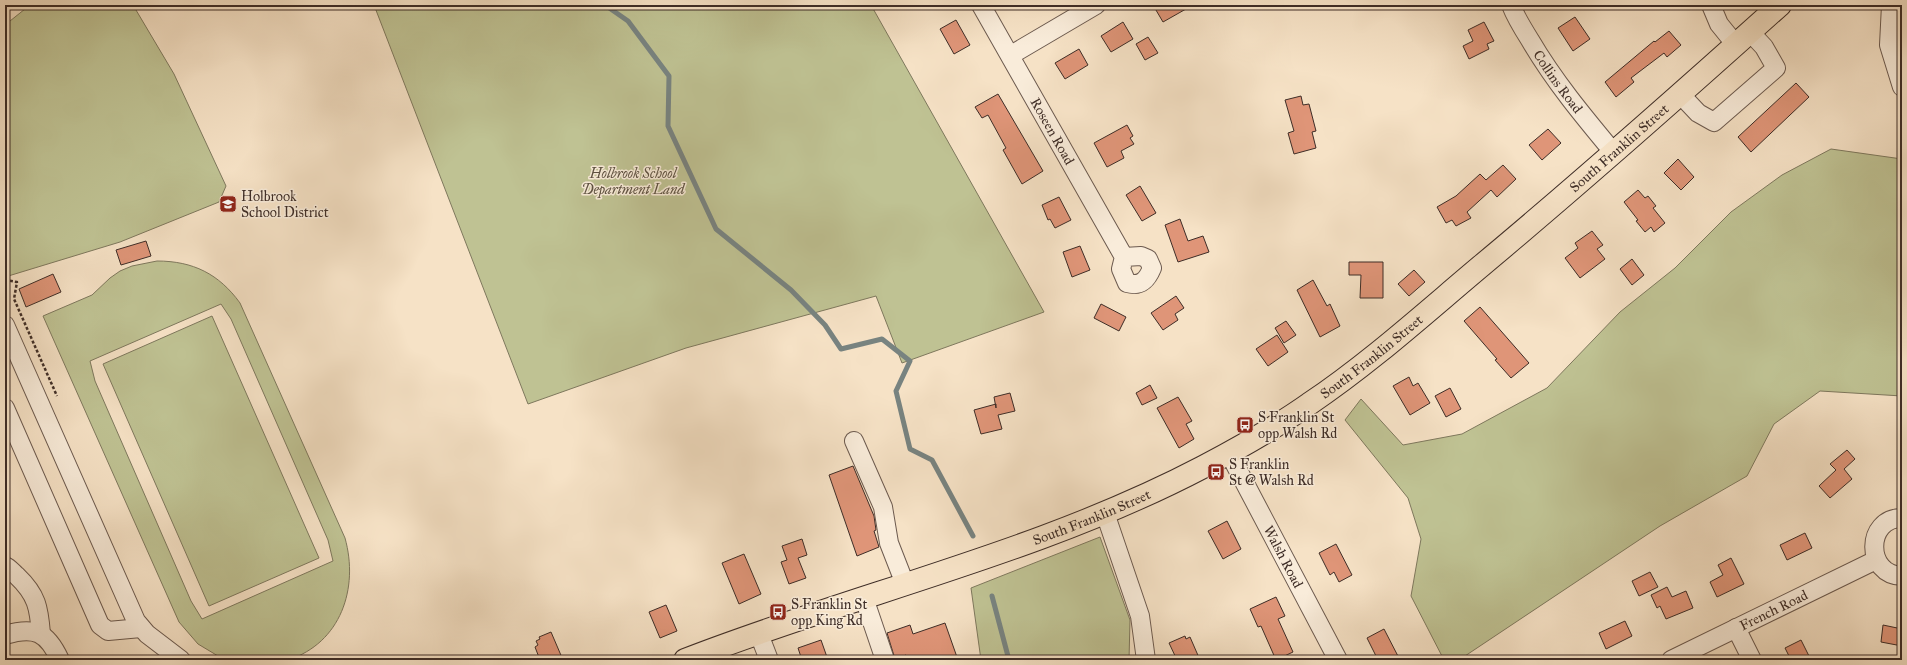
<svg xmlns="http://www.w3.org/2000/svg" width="1907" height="665" font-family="'IM FELL Great Primer',serif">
<rect width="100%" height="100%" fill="#f6e2c6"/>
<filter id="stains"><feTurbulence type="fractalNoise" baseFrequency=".005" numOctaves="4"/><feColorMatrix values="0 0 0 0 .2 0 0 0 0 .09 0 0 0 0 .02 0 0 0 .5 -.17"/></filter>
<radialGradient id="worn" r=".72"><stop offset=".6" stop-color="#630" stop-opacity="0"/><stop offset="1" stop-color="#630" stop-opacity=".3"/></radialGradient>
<!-- green -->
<path fill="#bfc293" stroke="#7e785d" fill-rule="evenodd" d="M30 5H133L174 74 226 186 219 202 120 242 5 277V25Z
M374 5H871L1044 312 902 363 876 296 686 348 528 404Z
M1831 149 1902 159V396L1820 391 1774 424 1747 476 1660 526 1459 660H1444L1411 596 1421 539 1408 498 1345 420 1361 399 1403 445 1462 434 1547 388 1620 312 1675 268 1731 212 1782 175Z
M157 261C193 261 219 274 240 303L345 538C359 588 341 643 288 660L223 659 198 644 179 622 43 316 92 295 110 278 120 271 132 266ZM221 304 231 319 328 540 333 561 202 619 191 601 95 381 90 361Z
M212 316 319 558 209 606 103 364Z
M1100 537 1130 620 1129 660H981L971 588Z"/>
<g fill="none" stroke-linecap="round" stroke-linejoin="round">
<!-- stream -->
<path stroke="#788380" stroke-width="5" d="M605 5 628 21 669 76 668 126 716 229 791 290 825 325 841 349 882 339 910 361 896 391 910 449 932 460 973 536
M992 596 1009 660"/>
</g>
<!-- building -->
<path fill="#df9578" stroke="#3e2d27" d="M1153 5H1193L1163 22Z
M1575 17 1590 39 1573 51 1558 28Z
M956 20 970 45 954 54 940 29Z
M1123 22 1133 39 1111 52 1101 36Z
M1484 22 1494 41 1487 44 1489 49 1469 59 1463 46 1473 41 1468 30Z
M1669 31 1681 45 1667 57 1664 53 1631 78 1634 82 1616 97 1605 82 1654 41 1655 42Z
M1148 37 1158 53 1145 60 1136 44Z
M1079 49 1088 65 1065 79 1055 63Z
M1796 83 1809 97 1751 152 1738 137Z
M998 94 1043 171 1022 184 1003 150 1006 148 988 115 982 118 975 107Z
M1301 96 1303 105 1309 104 1316 131 1312 132 1316 148 1294 154 1288 133 1294 131 1285 100Z
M1127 125 1133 136 1130 138 1134 144 1121 151 1124 158 1107 167 1094 143Z
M1548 129 1561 143 1542 160 1529 145Z
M1678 159 1694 177 1681 190 1664 173Z
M1503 165 1516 179 1497 197 1491 190 1467 212 1471 218 1456 226 1452 220 1446 223 1437 207 1456 196 1480 174 1486 180Z
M1140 186 1156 213 1142 221 1126 195Z
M1638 190 1645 198 1648 196 1656 206 1653 208 1665 223 1654 232 1651 227 1645 232 1636 221 1638 220 1624 202Z
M1059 197 1071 220 1055 228 1050 219 1048 220 1042 205Z
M1180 219 1188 241 1203 236 1209 252 1178 262 1165 225Z
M1592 231 1603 245 1597 249 1605 259 1580 278 1565 258 1578 248 1575 243Z
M146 241 151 256 121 265 116 250Z
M1080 246 1090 270 1072 277 1063 252Z
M1632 259 1644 275 1632 285 1620 269Z
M1349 262H1383V298H1360L1361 275H1349Z
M1414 270 1425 282 1409 296 1398 284Z
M53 274 61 292 26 307 19 289Z
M1313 280 1327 306 1330 304 1340 326 1320 337 1297 290Z
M1176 296 1184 308 1175 314 1178 320 1163 330 1151 313Z
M1101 304 1126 317 1119 331 1094 318Z
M1480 307 1529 363 1511 378 1495 360 1497 359 1464 321Z
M1286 321 1296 335 1284 343 1275 328Z
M1277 335 1288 352 1268 366 1256 349Z
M1409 377 1413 386 1418 383 1430 403 1410 415 1393 386Z
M1150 385 1157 398 1142 405 1136 393Z
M1450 388 1461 409 1446 417 1435 396Z
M1010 393 1015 411 998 415 1002 429 981 434 974 410 996 404V408L994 397Z
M1178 397 1192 421 1186 424 1194 439 1179 448 1157 408Z
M1847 450 1855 459 1844 469 1852 479 1830 498 1819 486 1836 470 1830 464Z
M853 466 874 516 876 530 874 531 879 547 857 556 829 475Z
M1227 521 1241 549 1223 559 1208 531Z
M1805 533 1812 548 1787 560 1780 545Z
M802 539 807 555 798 558 806 578 789 584 781 562 787 560 782 546Z
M1336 544 1352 575 1339 582 1334 572 1330 575 1319 553Z
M744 554 761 594 739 604 722 563Z
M1731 558 1744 584 1717 597 1710 582 1723 575 1718 565Z
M1650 572 1658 587 1639 596 1632 581Z
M1667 587 1672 597 1686 591 1693 608 1666 619 1660 606 1657 608 1651 595Z
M1276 597 1285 616 1278 619 1293 652 1276 660 1261 626 1258 627 1250 609Z
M666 605 677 631 660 638 649 612Z
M1625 621 1632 636 1606 649 1599 633Z
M945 623 958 660H908L906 655 895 659 887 633 910 625 913 634Z
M1883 625 1902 629V646L1881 642Z
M1384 629 1400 660H1378L1367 638Z
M551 632 563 660H540L535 647 538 645 536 641 540 639 539 637Z
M1185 636 1186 639 1190 637 1200 660H1177L1169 643Z
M821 640 828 660H802L798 648Z
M1801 640 1811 660H1791L1785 648Z"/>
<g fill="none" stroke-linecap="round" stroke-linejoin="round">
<defs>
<g id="minor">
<path id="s1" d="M981 5 1124 257 1121 269 1127 283C1141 287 1147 280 1152 268L1148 259 1141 256 1124 257"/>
<path id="s2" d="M1511 5C1516 18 1523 29 1530 40 1554 81 1584 117 1614 153"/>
<path d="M1711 5 1719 24 1736 45"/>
<path d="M1891 5 1889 45 1902 87"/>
<path d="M1011 55 1096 5"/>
<path d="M1680 94 1698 113 1714 122 1776 68 1764 47 1750 32"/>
<path d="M5 325 136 621 147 634 181 660"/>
<path d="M5 408 100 625 108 631 141 628"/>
<path d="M854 441 883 507 889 543 905 584"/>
<path id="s3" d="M1229 453 1338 660"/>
<path d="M1105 513 1140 616 1146 660"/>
<path d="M1902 518C1865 518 1865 575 1902 576"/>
<path d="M5 566C10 568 13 573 17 576 37 595 39 608 41 634"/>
<path d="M864 598 885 660"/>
<path d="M1736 628 1752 660"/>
<path d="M759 634 769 660"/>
<path d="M5 635C35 626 47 632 60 660"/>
<path id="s4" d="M1671 660 1876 560"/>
</g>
<g id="major">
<path id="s5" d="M685 660C857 593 1039 553 1203 467 1239 448 1275 428 1309 404 1370 363 1425 313 1481 266 1583 181 1682 93 1780 5"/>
</g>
</defs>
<!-- minor casing -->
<use href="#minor" stroke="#6c5a4f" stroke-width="20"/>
<!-- major casing -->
<use href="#major" stroke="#3e2d27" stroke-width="24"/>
<!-- path -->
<path stroke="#3e2d27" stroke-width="2.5" stroke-dasharray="3 2" stroke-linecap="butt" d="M5 280 17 282 14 299 57 396"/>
<!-- minor -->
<use href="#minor" stroke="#f9ecda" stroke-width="18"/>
<!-- major -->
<use href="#major" stroke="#f6e2c6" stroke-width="22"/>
</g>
<!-- icons -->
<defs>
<symbol id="school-square" viewBox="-11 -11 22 22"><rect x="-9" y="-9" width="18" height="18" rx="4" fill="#8f2418" stroke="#f9ecda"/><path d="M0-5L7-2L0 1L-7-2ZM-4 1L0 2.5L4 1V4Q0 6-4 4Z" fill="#fff"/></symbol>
<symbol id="bus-square" viewBox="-11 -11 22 22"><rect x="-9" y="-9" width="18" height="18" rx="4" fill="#8f2418" stroke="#f9ecda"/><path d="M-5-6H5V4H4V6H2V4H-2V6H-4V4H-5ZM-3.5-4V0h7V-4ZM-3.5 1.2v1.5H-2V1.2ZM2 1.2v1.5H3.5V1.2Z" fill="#fff"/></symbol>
</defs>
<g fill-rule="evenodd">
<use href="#school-square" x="218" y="194" width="20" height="20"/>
<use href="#bus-square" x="1235" y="415" width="20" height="20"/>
<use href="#bus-square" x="1206" y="462" width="20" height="20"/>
<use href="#bus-square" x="768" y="602" width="20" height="20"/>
</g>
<g text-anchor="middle" stroke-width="3" stroke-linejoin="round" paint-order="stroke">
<!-- street labels -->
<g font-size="14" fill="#3e2d27" stroke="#f9ecda">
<text dy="5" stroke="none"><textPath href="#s2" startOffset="90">Collins Road</textPath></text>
<text dy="5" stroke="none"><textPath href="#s1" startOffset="145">Roseen Road</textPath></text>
<text dy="5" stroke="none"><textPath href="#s5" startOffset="1079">South Franklin Street</textPath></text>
<text dy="5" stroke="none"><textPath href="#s5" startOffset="755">South Franklin Street</textPath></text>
<text dy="5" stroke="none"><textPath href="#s5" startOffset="431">South Franklin Street</textPath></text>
<text dy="5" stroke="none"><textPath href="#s3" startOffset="117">Walsh Road</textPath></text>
<text dy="5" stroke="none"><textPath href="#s4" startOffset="114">French Road</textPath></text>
</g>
<!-- park labels -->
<g font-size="14" font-style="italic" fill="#5e5242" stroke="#f9ecda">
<text x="633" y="178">Holbrook School<tspan x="633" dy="16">Department Land</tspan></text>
</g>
<!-- poi labels -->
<g font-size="14" fill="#3e2d27" stroke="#f9ecda" text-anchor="start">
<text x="241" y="201">Holbrook<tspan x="241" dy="16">School District</tspan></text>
<text x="1258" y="422">S Franklin St<tspan x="1258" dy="16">opp Walsh Rd</tspan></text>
<text x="1229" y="469">S Franklin<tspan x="1229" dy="16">St @ Walsh Rd</tspan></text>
<text x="791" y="609">S Franklin St<tspan x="791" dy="16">opp King Rd</tspan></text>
</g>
</g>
<!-- margin -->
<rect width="1907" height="665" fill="none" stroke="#f6e2c6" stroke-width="20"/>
<rect x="6" y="6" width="1895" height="653" fill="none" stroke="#3e2d27" stroke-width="2"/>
<rect x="10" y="10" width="1887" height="645" fill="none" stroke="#3e2d27"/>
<rect width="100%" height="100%" filter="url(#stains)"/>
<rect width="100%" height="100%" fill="url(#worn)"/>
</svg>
